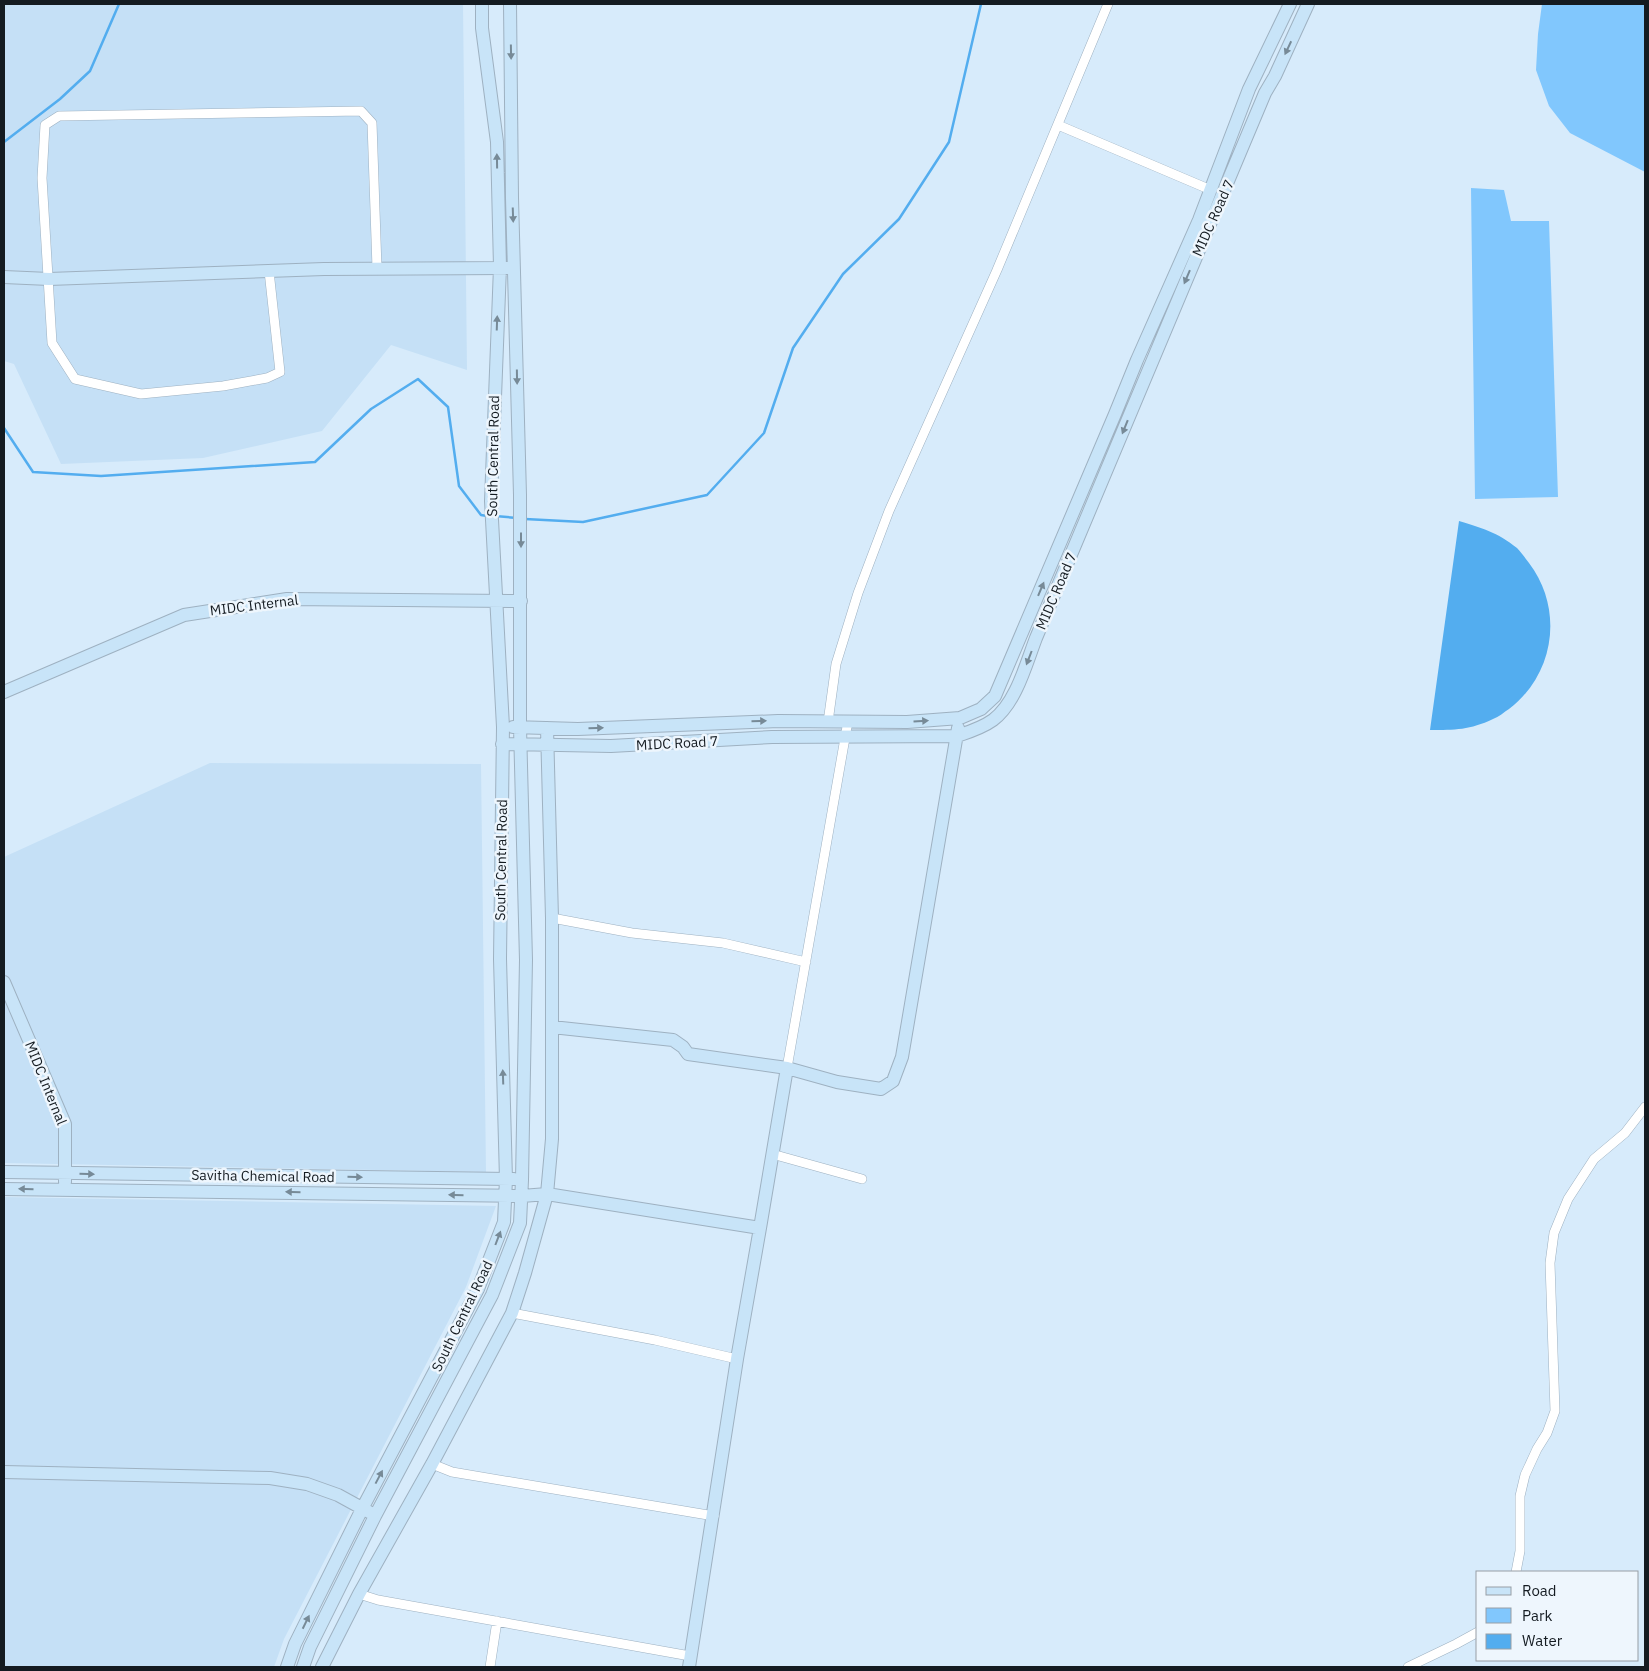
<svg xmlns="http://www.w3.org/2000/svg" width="1649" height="1671" font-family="'IBM Plex Sans',sans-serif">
<rect width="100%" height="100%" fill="#d7ebfb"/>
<!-- built -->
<path fill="#c5e0f6" d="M4 4H463L467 370 391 345 322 431 203 458 61 464 14 364 4 361Z
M210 763 481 764 486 1172 4 1163V857Z
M4 1197 496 1206 466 1287 284 1639 274 1667H4Z"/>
<!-- green -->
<path fill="#81c7fd" d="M1542 4H1645V172L1570 133 1549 106 1536 70 1538 34Z
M1471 188 1504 190 1511 221H1549L1558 497 1475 499Z"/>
<!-- water -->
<path fill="#53adef" d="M1459 521C1482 528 1497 532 1517 548 1521 552 1525 558 1529 563 1564 609 1555 674 1509 709 1504 712 1499 717 1493 719 1470 730 1455 730 1430 730Z"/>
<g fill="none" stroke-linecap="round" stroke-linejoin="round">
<!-- stream -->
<path stroke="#53adef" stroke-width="2.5" d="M4 142 60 99 90 71 119 4
M4 428 33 472 101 476 315 462 371 409 418 379 448 407 459 486 481 515 487 516
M495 516 517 518
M525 519 583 522 707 495 764 433 793 348 843 274 899 219 949 142 981 4"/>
<defs>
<path id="street" d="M1058 125 1211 190
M269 271 280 372 267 378 223 386 141 394 75 379 52 343 42 178 45 125 59 116 361 111 372 123 377 268
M828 722 836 664 858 593 889 511 997 270 1108 4
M552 918 632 933 723 943 806 962
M787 1068 848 721
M772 1154 862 1179
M512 1313 655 1340 737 1359
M432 1464 452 1472 714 1516
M1516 1572 1520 1551V1496L1525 1475 1537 1449 1547 1433 1555 1411 1550 1263 1554 1233 1568 1199 1594 1159 1625 1133 1645 1107
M359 1594 378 1600 690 1656
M490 1667 497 1621
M1408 1667 1456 1644 1478 1632"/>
<path id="secondary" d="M4 277 49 279 324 269 507 268
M4 692 184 615 287 599 521 601
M513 727 578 729 778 721 907 722 960 718 981 709 995 696 1115 414 1137 360 1199 220 1249 89 1290 4
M502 744 611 746 772 737 957 736C969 732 982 728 993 720 1016 703 1026 664 1036 638L1265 93 1275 76 1308 4
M4 982 65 1124V1182
M787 1068 837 1082 881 1089 893 1081 902 1057 958 728
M4 1172 514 1179
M4 1189 522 1196 547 1194 760 1228 787 1068 688 1054 683 1047 673 1040 552 1027V918L547 728
M4 1472 270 1478 307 1484 338 1495 369 1512
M287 1667 295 1644 362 1509 478 1289 504 1222 506 1179 500 959 503 727 491 501 500 267 497 142 482 28V4
M303 1667 310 1647 375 1516 492 1295 520 1223 522 1180 526 960 520 727V495L512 198 510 4
M322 1667 359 1594 432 1464 512 1313 525 1273 547 1194 552 1139V1027
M689 1667 737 1359 760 1228"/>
</defs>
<!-- street casing -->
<use href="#street" stroke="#9eb1c1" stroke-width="10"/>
<!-- secondary casing -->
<use href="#secondary" stroke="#9eb1c1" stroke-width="14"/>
<!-- street -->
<use href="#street" stroke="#fff" stroke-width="9"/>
<!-- secondary -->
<use href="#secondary" stroke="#c8e4f8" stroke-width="12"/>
</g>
<!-- one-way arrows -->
<defs><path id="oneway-solid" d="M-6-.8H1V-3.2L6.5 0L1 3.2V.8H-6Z" transform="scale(1.25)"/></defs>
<g fill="#778a97">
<use href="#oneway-solid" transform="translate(1288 48) rotate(115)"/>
<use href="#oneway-solid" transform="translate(511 52) rotate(89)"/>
<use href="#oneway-solid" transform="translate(497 161) rotate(-91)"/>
<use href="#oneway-solid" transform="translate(513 215) rotate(88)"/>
<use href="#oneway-solid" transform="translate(1187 277) rotate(113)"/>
<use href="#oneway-solid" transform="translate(497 323) rotate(-88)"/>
<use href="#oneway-solid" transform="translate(517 377) rotate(89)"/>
<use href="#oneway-solid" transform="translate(1125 427) rotate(112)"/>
<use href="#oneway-solid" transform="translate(521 540) rotate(90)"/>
<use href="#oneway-solid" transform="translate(1041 589) rotate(-67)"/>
<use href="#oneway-solid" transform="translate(1029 658) rotate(111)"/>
<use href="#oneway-solid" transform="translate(759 721) rotate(-2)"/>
<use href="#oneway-solid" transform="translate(921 721) rotate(-4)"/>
<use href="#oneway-solid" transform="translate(596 728) rotate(-2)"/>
<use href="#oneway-solid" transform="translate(503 1077) rotate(-92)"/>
<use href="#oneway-solid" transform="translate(87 1174) rotate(1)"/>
<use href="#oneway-solid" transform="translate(355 1177) rotate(1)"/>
<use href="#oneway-solid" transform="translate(26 1189) rotate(-179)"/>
<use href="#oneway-solid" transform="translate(293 1192) rotate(-179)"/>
<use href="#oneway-solid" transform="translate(456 1195) rotate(-179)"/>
<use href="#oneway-solid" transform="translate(498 1238) rotate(-69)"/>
<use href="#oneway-solid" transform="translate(379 1477) rotate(-62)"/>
<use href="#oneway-solid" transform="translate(306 1622) rotate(-64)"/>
</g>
<g text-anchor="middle" stroke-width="5" stroke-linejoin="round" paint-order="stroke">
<!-- street labels -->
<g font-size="14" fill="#141b21" stroke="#eef6fd">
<text transform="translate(1213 218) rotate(-66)" y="5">MIDC Road 7</text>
<text transform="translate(493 456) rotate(-89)" y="5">South Central Road</text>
<text transform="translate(1056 591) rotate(-67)" y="5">MIDC Road 7</text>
<text transform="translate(254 605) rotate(-7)" y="5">MIDC Internal</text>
<text transform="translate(677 743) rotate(-3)" y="5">MIDC Road 7</text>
<text transform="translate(501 860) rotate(-89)" y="5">South Central Road</text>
<text transform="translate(46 1083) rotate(68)" y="5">MIDC Internal</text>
<text transform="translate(263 1176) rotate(1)" y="5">Savitha Chemical Road</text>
<text transform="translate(462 1316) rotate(-64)" y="5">South Central Road</text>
</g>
</g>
<!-- border -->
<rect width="1649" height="1671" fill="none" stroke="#141b21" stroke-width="10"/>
<!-- legend -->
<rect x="1476" y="1571" width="162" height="90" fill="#eef6fd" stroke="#979ea5"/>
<rect x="1486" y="1587" width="25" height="8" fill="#c8e4f8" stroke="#979ea5"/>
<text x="1522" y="1596" font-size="15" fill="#141b21">Road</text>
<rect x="1486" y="1608" width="25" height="15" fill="#81c7fd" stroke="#979ea5"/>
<text x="1522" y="1621" font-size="15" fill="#141b21">Park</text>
<rect x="1486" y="1634" width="25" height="15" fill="#53adef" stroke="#979ea5"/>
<text x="1522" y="1646" font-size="15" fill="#141b21">Water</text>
</svg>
